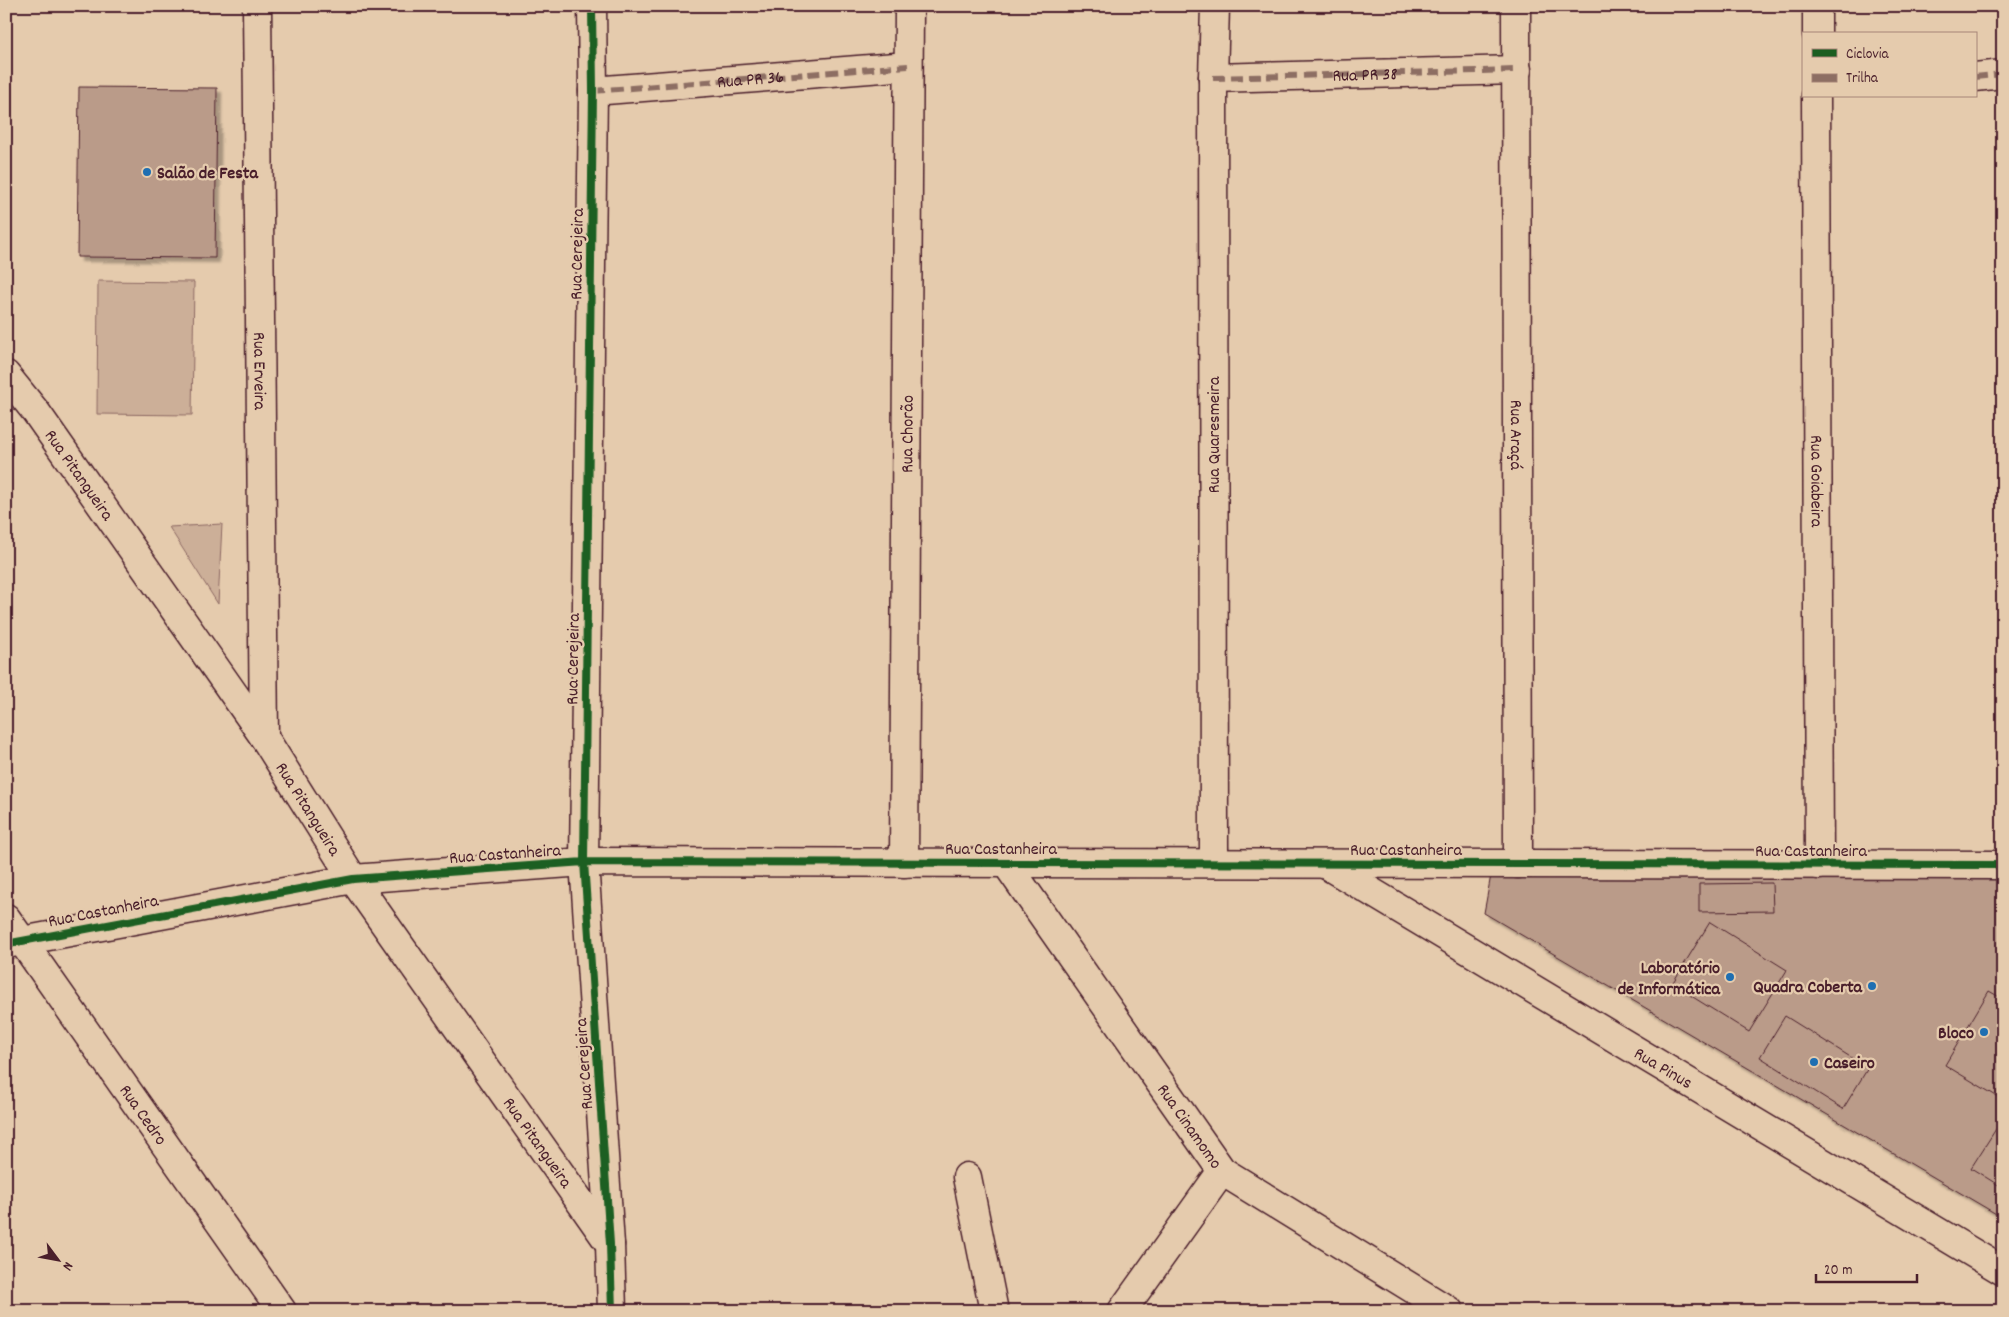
<svg xmlns="http://www.w3.org/2000/svg" width="2009" height="1317" font-family="Dekko,sans-serif">
<defs>
<filter id="shadow"><feDropShadow dx="4.5" dy="4.5" stdDeviation="1" flood-color="#0004"/></filter>
</defs>
<rect width="100%" height="100%" fill="#e5cbad"/>
<filter id="ink" filterUnits="userSpaceOnUse"><feTurbulence type="fractalNoise" baseFrequency=".02" numOctaves="2"/><feDisplacementMap in="SourceGraphic" scale="10" xChannelSelector="R" yChannelSelector="G"/><feConvolveMatrix kernelMatrix="1 2 1 2 8 2 1 2 1" color-interpolation-filters="sRGB"/></filter>
<g filter="url(#ink)">
<!-- green -->
<path fill="#ccaf98" stroke="#8b6762" d="M98 281 194 282 192 415 97 414Z
M222 524 218 604 169 527Z"/>
<!-- building -->
<path fill="#ba9b89" stroke="#4a1f2b" filter="url(#shadow)" d="M79 87 217 88 215 258 77 257Z
M2003 873V1218L1484 913 1491 875Z
M1772 883 1773 911 1699 912V884Z
M1710 922 1787 970 1749 1032 1672 984Z
M1989 991 2003 999V1100L1945 1065Z
M1785 1016 1868 1068 1843 1109 1760 1057Z
M2003 1118V1188L1971 1168Z"/>
<g fill="none" stroke-linecap="round" stroke-linejoin="round">
<defs>
<g id="street">
<path id="s1" d="M257 6 264 737"/>
<path d="M592 6 593 91 584 862 610 1244 612 1311"/>
<path id="s2" d="M1516 6 1518 864"/>
<path d="M1817 34V6"/>
<path d="M1975 77 2003 74"/>
<path id="s3" d="M1213 78 1517 70"/>
<path d="M593 91 908 66"/>
<path id="s4" d="M1816 96 1819 865"/>
<path id="s5" d="M6 375 36 412 264 737 353 879 610 1244"/>
<path id="s6" d="M904 863 909 6"/>
<path d="M1214 863 1213 78 1215 6"/>
<path id="s7" d="M1325 864 2003 1271"/>
<path id="s8" d="M6 918 282 1311"/>
<path d="M967 1177 994 1311"/>
<path d="M1122 1311 1222 1171"/>
</g>
<g id="secondary">
<path id="s9" d="M1006 863 1222 1171 1449 1311"/>
<path d="M6 944 353 879 584 862 2003 865"/>
</g>
</defs>
<!-- street casing -->
<use href="#street" stroke="#4a1f2b" stroke-width="31"/>
<!-- secondary casing -->
<use href="#secondary" stroke="#4a1f2b" stroke-width="31"/>
<!-- street -->
<use href="#street" stroke="#e5cbad" stroke-width="28"/>
<!-- secondary -->
<use href="#secondary" stroke="#e5cbad" stroke-width="28"/>
<!-- quiet -->
<g stroke="#8d6e63" stroke-width="6" stroke-dasharray="12 6" stroke-linecap="butt">
<path d="M1975 77 2003 74"/>
<path d="M1213 78 1517 70"/>
<path id="s10" d="M593 91 908 66"/>
</g>
<defs>
<path id="cycleway" d="M592 6 593 91 584 862 610 1244 612 1311
M6 944 353 879 584 862 2003 865"/>
</defs>
<!-- cycleway casing -->
<use href="#cycleway" stroke="#e5cbad" stroke-width="11"/>
<!-- cycleway -->
<use href="#cycleway" stroke="#1b5e20" stroke-width="8"/>
</g>
</g>
<!-- markers -->
<g fill="#1f6fb2" stroke="#e5cbad" stroke-width="2">
<circle cx="147" cy="172" r="5"/>
<circle cx="1730" cy="977" r="5"/>
<circle cx="1872" cy="986" r="5"/>
<circle cx="1984" cy="1032" r="5"/>
<circle cx="1814" cy="1062" r="5"/>
</g>
<g text-anchor="middle" stroke-width="4.5" stroke-linejoin="round" paint-order="stroke">
<!-- street labels -->
<g font-size="18" fill="#4a1f2b" stroke="#e5cbad">
<text dy="6" stroke="none"><textPath href="#s3" startOffset="152">Rua PR 38</textPath></text>
<text dy="6" stroke="none"><textPath href="#s10" startOffset="158">Rua PR 36</textPath></text>
<text transform="translate(576 254) rotate(-89)" y="6">Rua Cerejeira</text>
<text dy="6" stroke="none"><textPath href="#s1" startOffset="365">Rua Erveira</textPath></text>
<text dy="6" stroke="none"><textPath href="#s6" startOffset="429">Rua Chorão</textPath></text>
<text transform="translate(1213 435) rotate(-90)" y="6">Rua Quaresmeira</text>
<text dy="6" stroke="none"><textPath href="#s2" startOffset="429">Rua Araçá</textPath></text>
<text dy="6" stroke="none"><textPath href="#s5" startOffset="124">Rua Pitangueira</textPath></text>
<text dy="6" stroke="none"><textPath href="#s4" startOffset="385">Rua Goiabeira</textPath></text>
<text transform="translate(572 659) rotate(-89)" y="6">Rua Cerejeira</text>
<text dy="6" stroke="none"><textPath href="#s5" startOffset="529">Rua Pitangueira</textPath></text>
<text x="1001" y="854">Rua Castanheira</text>
<text x="1406" y="855">Rua Castanheira</text>
<text x="1811" y="856">Rua Castanheira</text>
<text transform="translate(505 853) rotate(-4)" y="6">Rua Castanheira</text>
<text transform="translate(103 910) rotate(-11)" y="6">Rua Castanheira</text>
<text transform="translate(583 1064) rotate(-94)" y="6">Rua Cerejeira</text>
<text dy="6" stroke="none"><textPath href="#s7" startOffset="395">Rua Pinus</textPath></text>
<text dy="6" stroke="none"><textPath href="#s8" startOffset="240">Rua Cedro</textPath></text>
<text dy="6" stroke="none"><textPath href="#s9" startOffset="321">Rua Cinamomo</textPath></text>
<text dy="6" stroke="none"><textPath href="#s5" startOffset="934">Rua Pitangueira</textPath></text>
</g>
<!-- poi labels -->
<g font-size="18" font-weight="bold" fill="#4a1f2b" stroke="#e5cbad" text-anchor="end">
<text x="157" y="178" text-anchor="start">Salão de Festa</text>
<text x="1720" y="973">Laboratório<tspan x="1720" dy="21">de Informática</tspan></text>
<text x="1862" y="992">Quadra Coberta</text>
<text x="1974" y="1038">Bloco</text>
<text x="1824" y="1068" text-anchor="start">Caseiro</text>
</g>
</g>
<!-- margin -->
<rect width="2009" height="1317" fill="none" stroke="#e5cbad" stroke-width="25"/>
<rect x="12" y="12" width="1984" height="1292" fill="none" stroke="#4a1f2b" stroke-width="2" filter="url(#ink)"/>
<!-- legend -->
<rect x="1802" y="32" width="175" height="65" fill="#e5cbad" stroke="#a78679"/>
<rect x="1812" y="49" width="25" height="8" fill="#1b5e20" stroke="#a78679"/>
<text x="1846" y="58" font-size="15" fill="#4a1f2b">Ciclovia</text>
<rect x="1812" y="74" width="25" height="8" fill="#8d6e63" stroke="#a78679"/>
<text x="1846" y="82" font-size="15" fill="#4a1f2b">Trilha</text>
<!-- north arrow -->
<g transform="translate(58 1260) rotate(122)" stroke="#e5cbad" stroke-width="4" paint-order="stroke">
<path d="M0-4L9 19L0 12L-9 19Z" fill="#4a1f2b"/>
<text y="-8" font-size="14" font-weight="bold" text-anchor="middle" fill="#4a1f2b">N</text>
</g>
<!-- scale -->
<path d="M1816 1274v8h101v-8" fill="none" stroke="#4a1f2b" stroke-width="2.5"/>
<text x="1824" y="1274" font-size="15" fill="#4a1f2b" stroke="#e5cbad" stroke-width="4" paint-order="stroke">20 m</text>
</svg>
